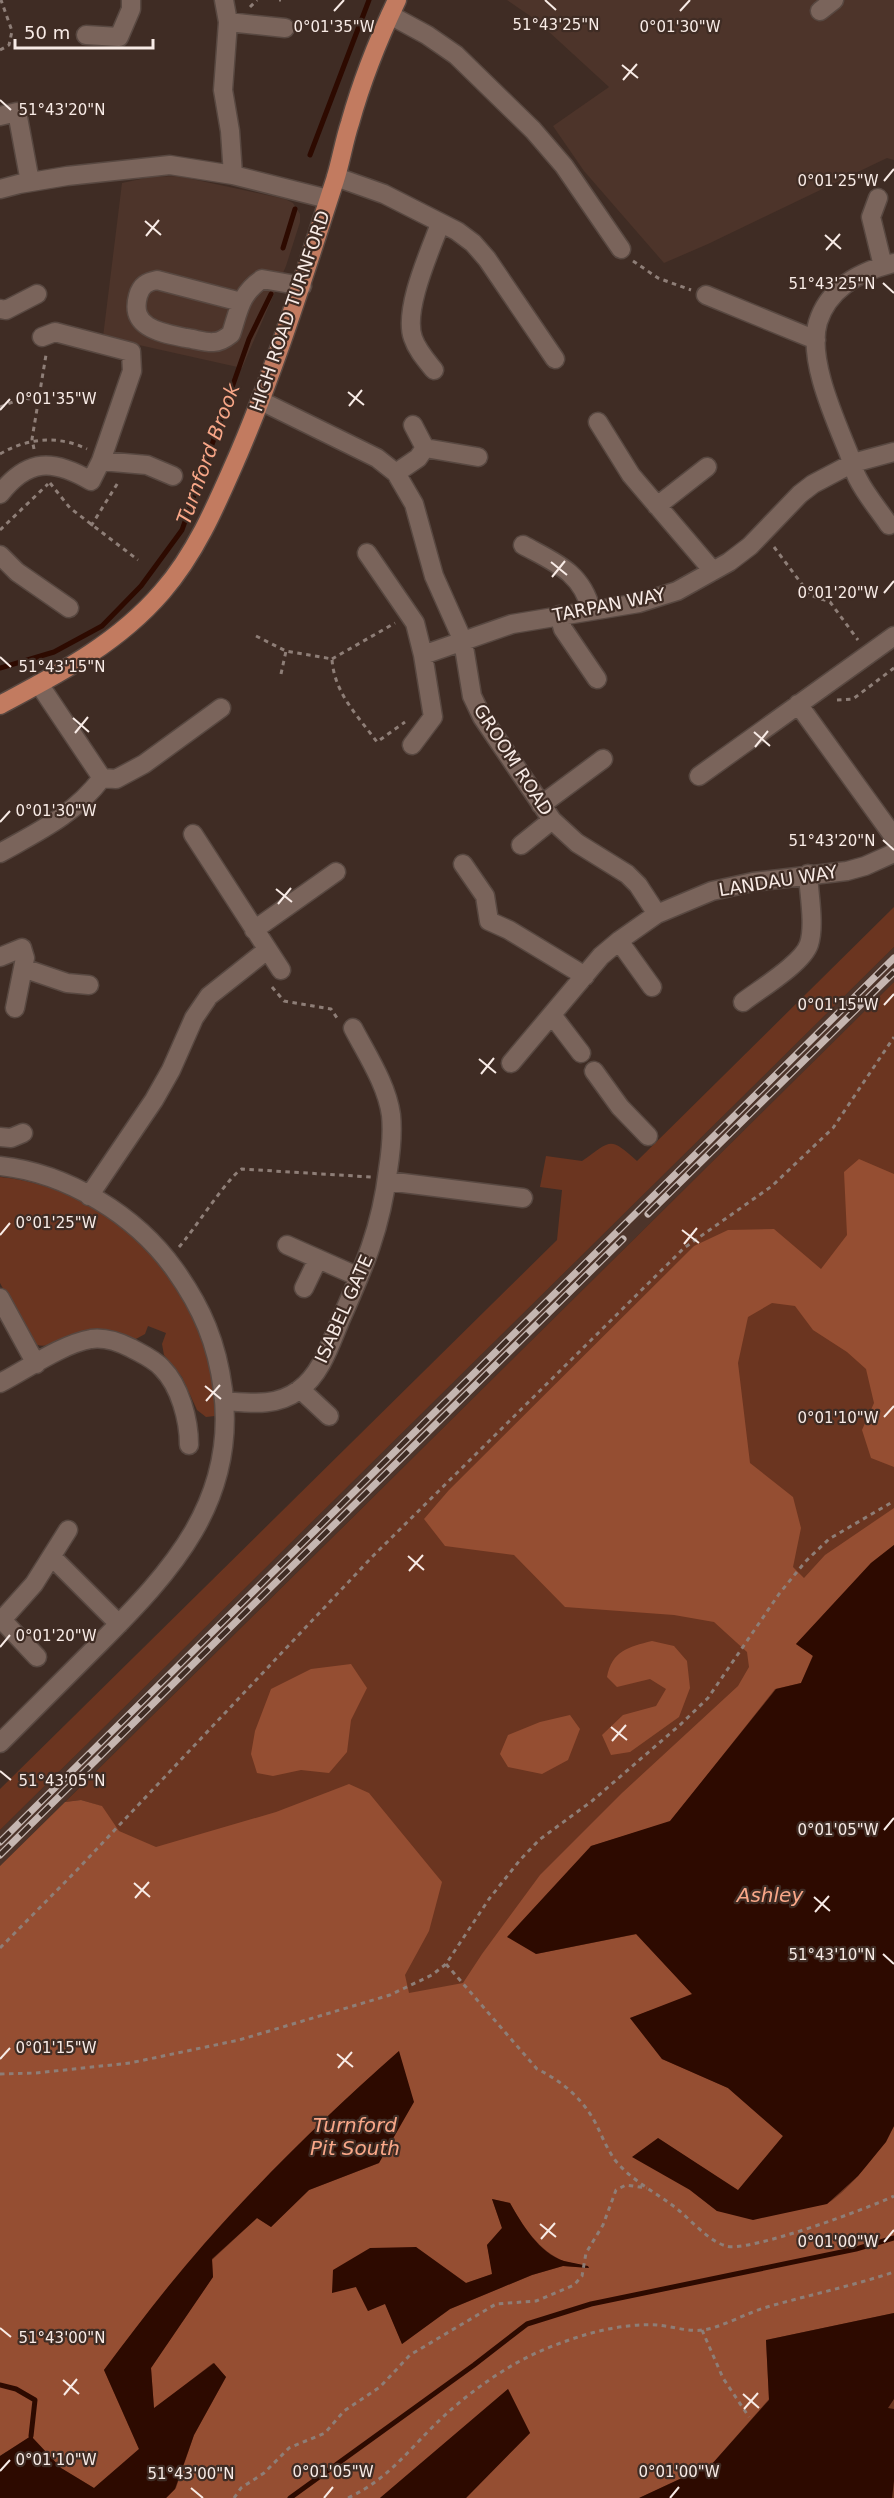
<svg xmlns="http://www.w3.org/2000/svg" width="894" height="2498" font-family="'DejaVu Sans',sans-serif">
<rect width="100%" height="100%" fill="#3f2c24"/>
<!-- built -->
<path fill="#4d342a" d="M507 0H894V160L887 158 708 244 664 263 584 171 553 126 609 87 536 20Z
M178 176 285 199 293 203 300 214V222L286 266 242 368 103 337 122 183 150 177Z
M894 947V982L0 1866V1830Z"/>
<!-- green -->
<path fill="#6b3520" d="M894 907V947L0 1830V1789L557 1240 562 1190 540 1187 546 1156 582 1161C612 1140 609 1136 637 1161Z
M894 982V2498H0L101 1806 81 1800 65 1802Z
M0 1177C90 1186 169 1251 202 1335 212 1360 214 1389 215 1416L206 1417 197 1410 182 1377 164 1355 162 1344 166 1333 148 1326 145 1334 134 1340C121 1336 106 1329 92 1330 73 1330 46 1356 31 1341L0 1283Z"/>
<!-- forest -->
<path fill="#954e32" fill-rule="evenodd" d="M859 1159 894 1174V1467L871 1458 862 1430 874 1403 866 1369 847 1352 813 1330 795 1306 772 1303 748 1317 738 1363 750 1463 793 1497 801 1528 793 1567 804 1578 825 1555 894 1508V1545L871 1563 796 1644 813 1655 801 1683 775 1689 670 1822 591 1846 536 1954 637 1934 693 1995 630 2018 662 2059 728 2088 783 2136 738 2191 658 2138 690 2190 717 2211C735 2209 819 2208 828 2203 849 2191 883 2147 894 2126V2313L766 2340 769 2399 712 2464 639 2498H466L530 2433 508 2389 380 2498H166L176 2488 194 2435 226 2377 213 2363 154 2409 151 2368 213 2277 212 2260 257 2218 271 2227 309 2190 379 2163 399 2051C289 2148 192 2252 104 2370L139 2449 94 2488 61 2468 31 2436 0 2456V1866L65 1802 81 1800 102 1806 119 1831 156 1847 276 1812 349 1784 369 1793 442 1882 429 1931 405 1975 409 1993 463 1983 482 1954 540 1875 622 1793 738 1686 749 1667 747 1652 714 1622 674 1615 565 1607 514 1555 445 1546 424 1519 449 1490 694 1246 728 1230 774 1229 821 1269 847 1235 844 1172ZM492 2199 510 2203C522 2225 537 2248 561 2260 570 2264 581 2263 589 2268L563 2266 532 2275 450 2309 402 2344 385 2303 368 2311 356 2287 416 2247 466 2283 493 2274 487 2245 502 2228Z
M652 1641 674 1646 687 1661 690 1688 679 1717 630 1752 611 1755 602 1735 623 1715 656 1706 666 1689 650 1679 617 1687 607 1677C612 1651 628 1647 652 1641Z
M351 1664 367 1688 351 1720 347 1752 329 1773 301 1770 273 1776 257 1773 251 1754 255 1731 271 1689 311 1669Z
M570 1715 580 1729 568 1760 542 1774 508 1767 500 1754 508 1735 540 1722Z"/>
<!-- water -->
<path fill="#2d0a00" d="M894 1545V2126L886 2142 858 2176 827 2204 753 2220 717 2211 690 2190 632 2157 658 2138 738 2190 783 2136 728 2088 662 2059 630 2018 692 1994 636 1934 536 1954 507 1937 591 1846 670 1821 776 1689 801 1683 813 1656 796 1644 871 1563Z
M399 2051 414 2102 379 2163 309 2190 271 2227 257 2218 212 2259 213 2277 151 2368 154 2408 214 2363 226 2377 194 2435 175 2489 166 2498H0V2456L31 2436 61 2468 94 2488 139 2449 104 2370C136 2327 168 2285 204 2244 264 2176 331 2111 399 2051Z
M492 2199 510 2203C522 2224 539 2253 564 2261 572 2263 580 2264 588 2266L589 2268 563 2266 532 2275 450 2309 402 2344 385 2304 368 2311 356 2287 332 2293 333 2270 370 2248 416 2247 466 2283 492 2274 487 2245 502 2228Z
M894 2313V2399L888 2408 894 2409V2481L892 2498H639L712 2464 769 2400 766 2340Z
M508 2389 530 2433 466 2498H380Z"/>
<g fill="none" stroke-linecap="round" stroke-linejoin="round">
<!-- stream -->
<path stroke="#2d0a00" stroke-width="5" d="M310 155 369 0
M283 248 295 209
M0 668 54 652 102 626 141 586 182 530 249 339 271 294
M0 2385 16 2389 35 2400 31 2436
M290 2498 474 2365 527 2324 591 2304 856 2249 894 2238"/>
<defs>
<path id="minor" d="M224 0 228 22 223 90 230 131 233 175
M820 11 834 0
M390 15 427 35 456 55 533 130 564 166 621 249
M228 22 285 28
M86 35 119 37 131 9V0
M0 116 17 112 30 182
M336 177 384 194 457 231 473 243 487 259 555 359
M0 189 19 184 67 176 170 165 233 175 328 199
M878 198 871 217 883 266
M706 295 816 340
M241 302 157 280C147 282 141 285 138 296 129 329 163 333 186 338 195 339 206 343 214 342 220 342 226 338 231 334 239 310 240 294 262 279L302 286
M0 309 6 310 37 294
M434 370C426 360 417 350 413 338 403 310 430 251 440 224
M261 401 377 458 396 473 414 504 434 576 463 641 472 696 482 717 552 820 577 843 627 874 638 885 657 914
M598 422 631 475 713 571
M425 448 478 457
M101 461 147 465 173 476
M396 473 418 458 425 448 413 425
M0 494C28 458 53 459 91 481L101 461 132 371 131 352 55 332 42 337
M657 506 707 467
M889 525C879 510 866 495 858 479 854 472 852 462 849 454 835 419 807 359 818 322 829 287 861 271 894 263
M523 545C554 562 582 572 591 610
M367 553 415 623 423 655 433 717 412 745
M0 555 17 572 69 608
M559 615 563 629 597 679
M423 655 512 624 639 603 677 591 729 562 750 546 800 494 813 484 853 463 894 452
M798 704 894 837
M699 776 894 636
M102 778 116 779 144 764 221 708
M541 805 603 759
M193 834 281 970
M521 845 552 820
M0 853C39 831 74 815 102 778L39 684
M463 864 485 896 489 921 509 930 585 976
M254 930 336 872
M619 941 652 987
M0 957 22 948 25 958 15 1008
M23 968 67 983 89 985
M743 1002C760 989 803 963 809 944 815 926 809 894 808 874
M552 1015 581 1053
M511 1063 601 956 620 940 657 914 712 891 753 882 847 871 865 866 894 853
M594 1071 620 1107 648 1136
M0 1137 11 1138 23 1133
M0 1166C67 1173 136 1215 175 1270 202 1308 217 1343 223 1390 237 1501 172 1571 99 1644 66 1677 33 1710 0 1743
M387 1181 523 1198
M89 1196 154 1100 171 1070 194 1018 209 996 267 950
M287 1245 359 1277
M304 1288 318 1259
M0 1298 36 1364
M0 1383C27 1369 62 1344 91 1339 105 1337 119 1342 131 1348 142 1354 154 1359 162 1368 180 1386 189 1420 189 1445
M300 1389 329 1416
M224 1401C251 1403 276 1407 299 1390 321 1374 330 1345 340 1321 364 1267 381 1229 388 1170 391 1151 393 1134 391 1115 387 1085 367 1055 353 1028
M52 1557 119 1624
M2 1620 37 1657
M0 1622 34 1584 68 1530"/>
<path id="major" d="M0 705C60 673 117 644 162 592 197 552 218 501 239 453 277 364 305 272 335 180 341 161 344 141 350 123 362 80 378 40 397 0"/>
</defs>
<!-- minor casing -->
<use href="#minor" stroke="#584841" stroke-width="21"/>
<!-- major casing -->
<use href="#major" stroke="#584841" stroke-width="21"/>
<!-- path -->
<path stroke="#8e7e77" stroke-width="3" stroke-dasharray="4.5 4.5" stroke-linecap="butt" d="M279 0H281
M250 7 257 0
M0 50 9 45 12 31 1 0
M633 261 658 278 691 290
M0 407 23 398 38 400
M34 449 32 439 46 355
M0 454C27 438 58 435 87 449
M50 483 70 508 138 560
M91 526 119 481
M0 530 48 484
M774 547 810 595 830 602 858 640
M256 636 286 651 332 659C334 693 358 716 377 742L405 722
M332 659 395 623
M281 674 286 651
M837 700 853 699 894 668
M272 987 284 1001 331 1009 339 1021
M179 1247C192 1233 230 1174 242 1169L371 1177
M0 1948 77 1870 372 1557 684 1248 772 1186 833 1128 894 1037
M446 1964 537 2069C562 2081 583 2099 596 2124 602 2136 607 2149 615 2160 630 2179 653 2191 672 2205 689 2217 706 2240 726 2246 748 2253 869 2208 894 2196
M0 2074 36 2073 130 2063 239 2040 390 1995 432 1975 446 1964 489 1899 520 1860 539 1840 592 1801 681 1724 708 1698 779 1594 805 1562 829 1539 894 1501
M702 2330 723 2378 749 2417
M234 2498 241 2488 264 2473 289 2448 325 2433 344 2411 380 2387 410 2355 496 2304 536 2301 574 2285 582 2276 586 2253 603 2225 616 2190 626 2185 647 2188
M348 2498C392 2477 410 2447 444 2416 471 2391 505 2367 538 2352 576 2336 616 2323 657 2325 671 2326 688 2332 702 2330 718 2329 749 2312 767 2307 809 2295 852 2286 894 2272"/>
<!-- minor -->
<use href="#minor" stroke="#7a645b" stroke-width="18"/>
<!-- major -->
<use href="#major" stroke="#c27b60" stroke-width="18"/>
<defs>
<path id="rail" d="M648 1214 894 972
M0 1842 894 958
M0 1855 623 1239"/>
</defs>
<!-- rail casing -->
<use href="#rail" stroke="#c5b6b1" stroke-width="7"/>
<!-- rail -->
<use href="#rail" stroke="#3f2c24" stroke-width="4.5" stroke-dasharray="14" stroke-linecap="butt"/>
</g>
<!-- ticks -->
<path fill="none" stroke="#f8ebe6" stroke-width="2" d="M545 0 556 10M334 11 344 0M680 11 690 0M622 65 638 78M623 80 637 64M0 100 11 110M884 181 894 169M145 221 161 235M825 235 841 249M146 236 159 220M826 250 840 234M883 283 894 293M348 392 364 405M349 406 362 390M0 410 10 399M551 562 567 575M552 577 565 561M884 593 894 581M0 657 11 667M73 718 89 732M754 732 770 746M75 733 88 717M755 747 768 731M0 822 10 811M883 840 894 850M276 889 292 902M278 904 291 888M884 1005 894 994M479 1059 496 1073M481 1074 494 1058M682 1230 699 1243M0 1235 10 1223M684 1244 697 1228M205 1386 221 1399M206 1401 220 1385M884 1417 894 1406M408 1556 424 1570M409 1571 423 1555M0 1647 10 1635M611 1727 627 1740M612 1741 626 1725M0 1771 11 1780M884 1830 894 1818M134 1883 150 1897M814 1897 830 1911M135 1898 149 1882M815 1912 829 1896M883 1954 894 1964M337 2054 353 2067M0 2059 10 2048M338 2068 352 2052M540 2224 556 2237M541 2239 555 2223M884 2242 894 2230M0 2328 11 2337M63 2380 79 2394M743 2394 759 2408M64 2395 77 2379M744 2409 758 2393M0 2471 10 2460M191 2488 203 2498M324 2498 333 2487M670 2498 679 2487"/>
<g text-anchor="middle" stroke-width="4.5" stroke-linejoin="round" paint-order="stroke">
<!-- street labels -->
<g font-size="18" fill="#f8ebe6" stroke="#3f2c24">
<text transform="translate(290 311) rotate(-71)" y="6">HIGH ROAD TURNFORD</text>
<text transform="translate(609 605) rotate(-11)" y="6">TARPAN WAY</text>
<text transform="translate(513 760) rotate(57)" y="6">GROOM ROAD</text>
<text transform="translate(778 881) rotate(-9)" y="6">LANDAU WAY</text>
<text transform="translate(344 1309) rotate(-66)" y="6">ISABEL GATE</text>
</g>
<!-- water labels -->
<g font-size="20" font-style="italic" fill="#f9a788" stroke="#3f2c24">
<text transform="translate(208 454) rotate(-70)" y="7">Turnford Brook</text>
<text x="770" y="1902">Ashley</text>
<text x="355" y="2132">Turnford<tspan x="355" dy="23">Pit South</tspan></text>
</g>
</g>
<g font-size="15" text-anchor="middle" fill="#f8ebe6" stroke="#3f2c24" stroke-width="4.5" stroke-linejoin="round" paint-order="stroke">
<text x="556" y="30">51°43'25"N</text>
<text x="334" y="32">0°01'35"W</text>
<text x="680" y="32">0°01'30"W</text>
<text x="62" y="115">51°43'20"N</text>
<text x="838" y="186">0°01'25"W</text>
<text x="832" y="289">51°43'25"N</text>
<text x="56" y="404">0°01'35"W</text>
<text x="838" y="598">0°01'20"W</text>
<text x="62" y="672">51°43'15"N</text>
<text x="56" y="816">0°01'30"W</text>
<text x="832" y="846">51°43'20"N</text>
<text x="838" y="1010">0°01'15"W</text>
<text x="56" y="1228">0°01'25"W</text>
<text x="838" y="1423">0°01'10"W</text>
<text x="56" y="1641">0°01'20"W</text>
<text x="62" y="1786">51°43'05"N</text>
<text x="838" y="1835">0°01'05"W</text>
<text x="832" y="1960">51°43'10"N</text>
<text x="56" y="2053">0°01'15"W</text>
<text x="838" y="2247">0°01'00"W</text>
<text x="62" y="2343">51°43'00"N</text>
<text x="56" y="2465">0°01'10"W</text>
<text x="333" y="2477">0°01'05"W</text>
<text x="679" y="2477">0°01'00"W</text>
<text x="191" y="2479">51°43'00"N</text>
</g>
<!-- scale -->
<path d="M15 39v9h138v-9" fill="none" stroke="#f8ebe6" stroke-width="3"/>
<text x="24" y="39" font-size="18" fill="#f8ebe6" stroke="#3f2c24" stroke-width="4.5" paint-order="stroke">50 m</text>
</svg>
